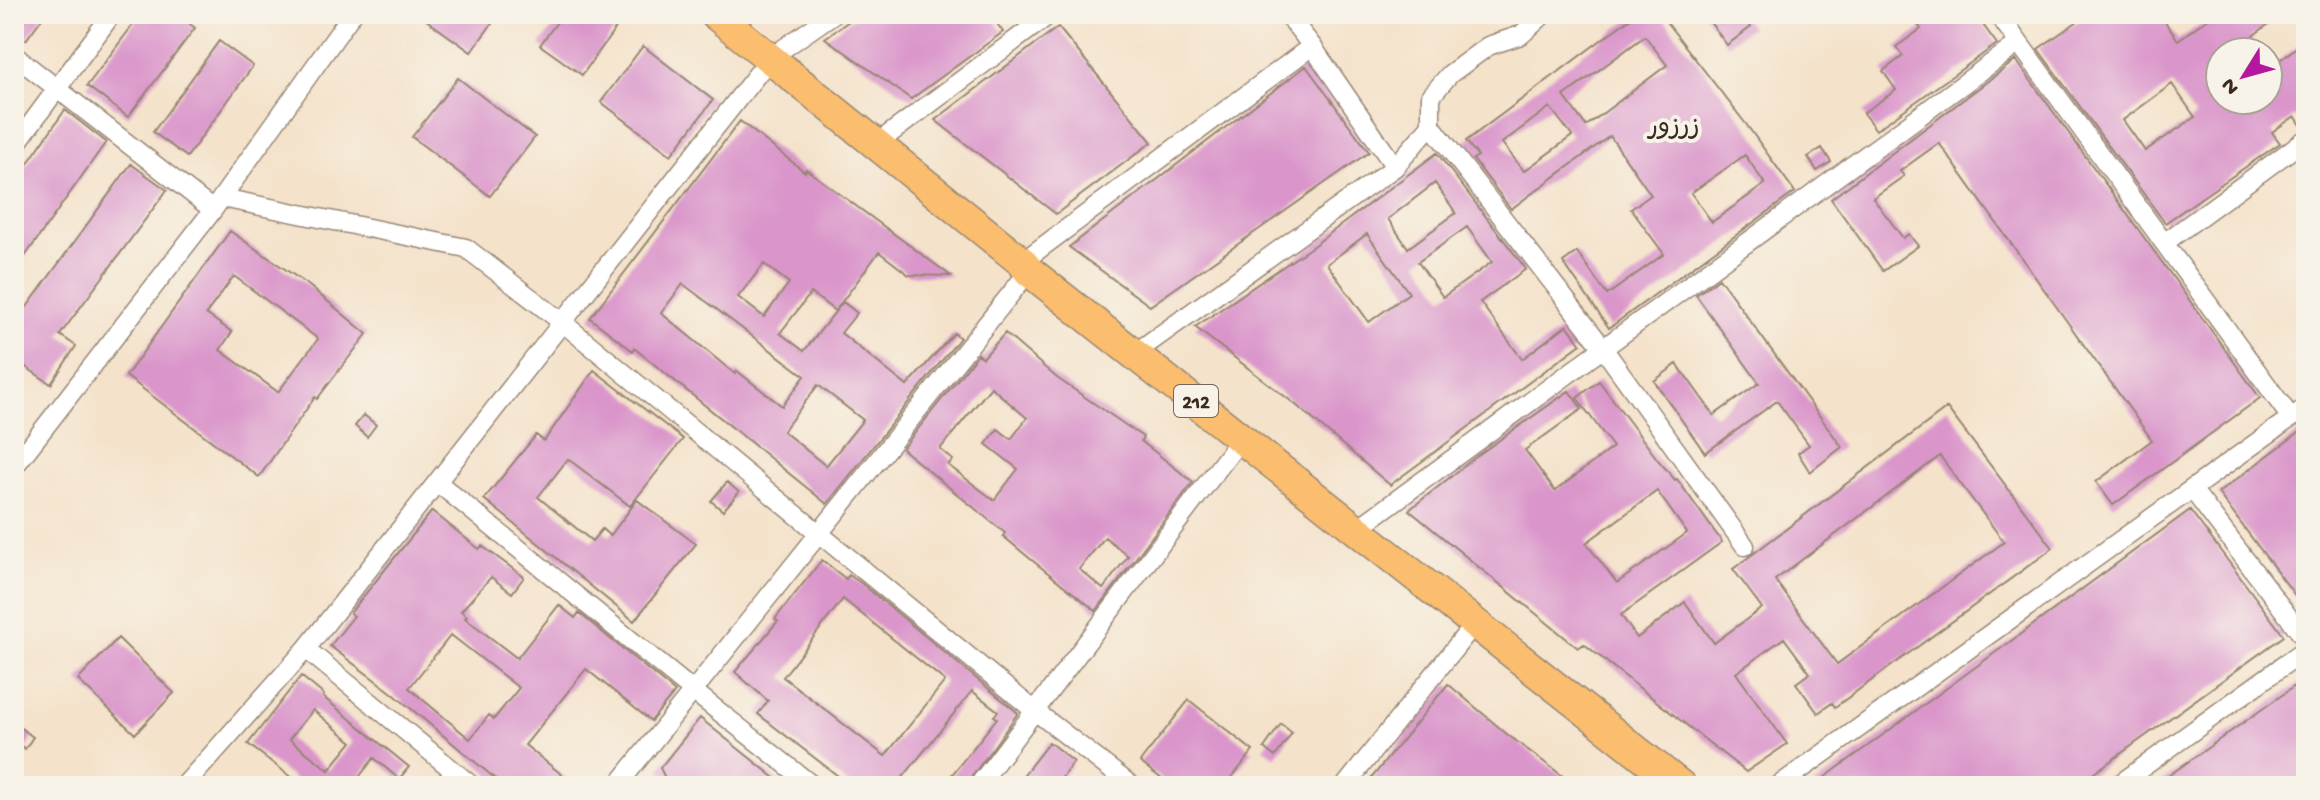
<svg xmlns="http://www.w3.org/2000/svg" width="2320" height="800" font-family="'Gochi Hand','Playpen Sans Arabic',sans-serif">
<rect width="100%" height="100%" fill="#f7f3e8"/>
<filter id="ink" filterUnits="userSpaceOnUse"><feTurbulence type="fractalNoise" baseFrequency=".0125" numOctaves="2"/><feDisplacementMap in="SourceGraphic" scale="16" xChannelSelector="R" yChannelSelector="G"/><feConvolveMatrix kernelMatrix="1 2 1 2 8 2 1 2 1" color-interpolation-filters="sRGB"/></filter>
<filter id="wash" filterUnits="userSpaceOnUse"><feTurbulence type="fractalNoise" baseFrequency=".006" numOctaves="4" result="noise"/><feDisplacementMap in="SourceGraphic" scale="32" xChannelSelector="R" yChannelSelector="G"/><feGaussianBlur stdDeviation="1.8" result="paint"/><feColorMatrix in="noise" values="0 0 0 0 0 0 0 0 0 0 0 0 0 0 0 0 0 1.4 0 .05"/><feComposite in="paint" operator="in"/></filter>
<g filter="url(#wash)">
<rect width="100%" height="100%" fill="#f4e2ca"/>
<g id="blocks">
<!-- building -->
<path fill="#da96cb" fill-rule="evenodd" d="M14 14H45L26 40 14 31Z
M141 14H177L195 28 128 117 87 86Z
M418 14H499L471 52Z
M563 14H610L621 21 582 75 540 45Z
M859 14H990L1003 32 911 99 825 38Z
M1636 14H1660L1746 124 1795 192 1609 328 1563 262 1577 252 1607 295 1664 254 1631 209 1651 195 1610 136 1511 209 1473 159 1478 156 1466 141ZM1645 36 1667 65 1586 126 1564 96ZM1550 107 1572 136 1524 171 1502 143ZM1745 155 1765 184 1712 222 1691 193Z
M1704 14H1741L1751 27 1727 45Z
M1910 14H1932L1938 22 1948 14H1975L1997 44 1876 130 1863 113 1896 90 1883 71 1903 56 1896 47 1921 29Z
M2088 14H2159L2178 40 2214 14H2282L2250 38 2260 52H2220V100H2268V69L2306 40V127L2303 128 2295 116 2272 132 2280 143 2165 223 2038 49ZM2172 84 2195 117 2145 151 2123 120Z
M1058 27 1152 142 1056 214 935 120Z
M219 41 253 66 187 157 153 132Z
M643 46 713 100 671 155 601 102Z
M2016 60 2260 398 2113 505 2096 482 2152 440 1939 143 1900 171 1904 176 1873 198 1903 238 1909 234 1918 246 1883 271 1831 199Z
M1306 66 1369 152 1150 306 1069 247Z
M458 78 535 137 490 196 412 137Z
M65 110 106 142 14 272V183Z
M740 121 805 172 806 169 951 276 909 275 879 252 835 311 811 293 780 333 804 351 843 302 857 313 841 333 907 386 954 333 960 338 827 504 634 348 633 351 590 318ZM764 264 789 283 764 317 738 297ZM683 284 805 376 782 406 737 371 735 374 661 313ZM818 385 863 420 826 466 783 431Z
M1822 148 1831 162 1817 171 1808 157Z
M1437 153 1526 269 1480 302 1522 359 1567 325 1581 344 1390 485 1296 405 1195 327 1313 246ZM1435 183 1456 213 1408 248 1388 219ZM1467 227 1492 262 1443 297 1418 262ZM1367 234 1409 293 1369 322 1327 264Z
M131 164 167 190 60 335 76 346 51 384 14 359V305L24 311Z
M230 231 308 285 367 334 317 399 315 397 259 477 126 376ZM234 276 318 339 278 392 220 350 232 332 206 314Z
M1719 278 1842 447 1810 472 1798 453 1809 445 1777 401 1705 453 1654 381 1677 364 1714 415 1759 383 1696 295Z
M1005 333 1057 378 1143 437 1141 441 1193 482 1096 611 1028 557 1003 536 1005 533 902 449 978 354 983 358ZM991 387 1027 418 1011 439 998 429 986 444 1018 469 994 500 948 465 953 460 940 449ZM1105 537 1128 556 1103 589 1079 569Z
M594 370 683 439 630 506 568 459 538 497 592 541 602 529 610 536 637 500 696 544 634 621 484 499 536 435 544 441Z
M1599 381 1658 460 1675 480 1677 479 1722 542 1621 615 1637 638 1685 602 1714 643 1762 608 1733 569 1947 408 2053 548 1835 707 1832 703 1818 713 1796 683 1810 673 1784 638 1736 673 1787 744 1746 772 1584 644 1578 648 1409 510 1478 455 1569 391 1582 409 1525 450 1555 491 1613 447 1577 398ZM1940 456 2004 542 1837 664 1775 580ZM1657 491 1687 533 1617 583 1586 543Z
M364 415 376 425 367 437 355 426Z
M2306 427V610L2218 493Z
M727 482 739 492 723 511 711 501Z
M2190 510 2284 636 2076 786H1813Z
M432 511 479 549 482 546 524 577 512 593 491 577 461 611 467 616 465 618 517 658 559 605 575 618 579 613 675 692 651 721 586 669 525 745 576 786H504L391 692 330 646 354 616 350 613ZM451 635 519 688 494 719 489 715 470 739 409 688Z
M822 560 846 579 849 575 861 583 1018 713 965 786H943L997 718 994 716 998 711 972 691 896 786H851L758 714 768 701 735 672 778 621 775 619ZM843 599 945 681 885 756 783 677Z
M118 638 174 693 135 734 78 680Z
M301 676 324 695 323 697 409 767 399 779 374 758 352 786H303L248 744ZM313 710 352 742 329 770 289 739Z
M2306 678V786H2154Z
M1448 684 1508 735 1576 786H1365Z
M1189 700 1253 751 1225 786H1171L1140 762Z
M700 718 785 786H659L665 778 660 768Z
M14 723 33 737 25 749 14 741Z
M1281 724 1292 733 1275 757 1264 748Z
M1049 742 1074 762 1055 786H1015Z"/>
</g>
</g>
<g filter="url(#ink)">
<use href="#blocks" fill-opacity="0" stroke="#988674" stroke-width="2"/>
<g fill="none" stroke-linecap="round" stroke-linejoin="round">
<defs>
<path id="minor" d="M1287 14 1312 46 1395 167
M1998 14 2291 418
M14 55 213 210
M1431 125 1603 348 1745 546
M876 144 1050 14
M14 147 112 14
M222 198 466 248 562 322 1035 711 1132 786
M2164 243 2306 139
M1022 262 1312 46
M1135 353 1395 167 1431 125V96L1450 74 1488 46 1521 35 1544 14
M14 467 213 210 352 14
M437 482 693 691 813 786
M2192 489 2306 640
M1357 529 2019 43
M306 649 472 786
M184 786 306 649 770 58 833 14
M617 786 1029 271
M978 786 1242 437
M1345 786 1475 623
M1778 786 2306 407
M2117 786 2306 649"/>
<path id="primary" d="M715 14 1022 262 1029 271 1681 786"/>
</defs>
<!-- minor casing -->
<use href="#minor" stroke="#988674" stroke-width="21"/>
<!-- primary casing -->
<use href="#primary" stroke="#988674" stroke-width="33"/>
<!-- minor -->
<use href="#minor" stroke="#fff" stroke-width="18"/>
<!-- primary -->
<use href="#primary" stroke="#fbbd6e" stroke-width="30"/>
</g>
</g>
<g text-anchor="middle" stroke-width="8" stroke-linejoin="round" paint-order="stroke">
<!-- shield labels -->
<rect fill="#f7f3e8" stroke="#73665b" stroke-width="2" x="1174" y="385" width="44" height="32" rx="6"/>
<g font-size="20" font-weight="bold" fill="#3b2a1e">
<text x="1196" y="408">212</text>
</g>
<!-- quarter labels -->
<g font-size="26" fill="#3b2a1e" stroke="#f7f3e8">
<text x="1674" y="133">زرزور</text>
</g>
</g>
<!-- margin -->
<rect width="2320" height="800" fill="none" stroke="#f7f3e8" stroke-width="48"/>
<!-- north arrow -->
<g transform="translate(2244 76) rotate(233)"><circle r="38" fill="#f7f3e8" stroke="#aca397" stroke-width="2"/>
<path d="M0-6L14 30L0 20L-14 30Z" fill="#b5179e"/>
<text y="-12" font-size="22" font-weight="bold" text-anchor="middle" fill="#3b2a1e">N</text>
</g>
</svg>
